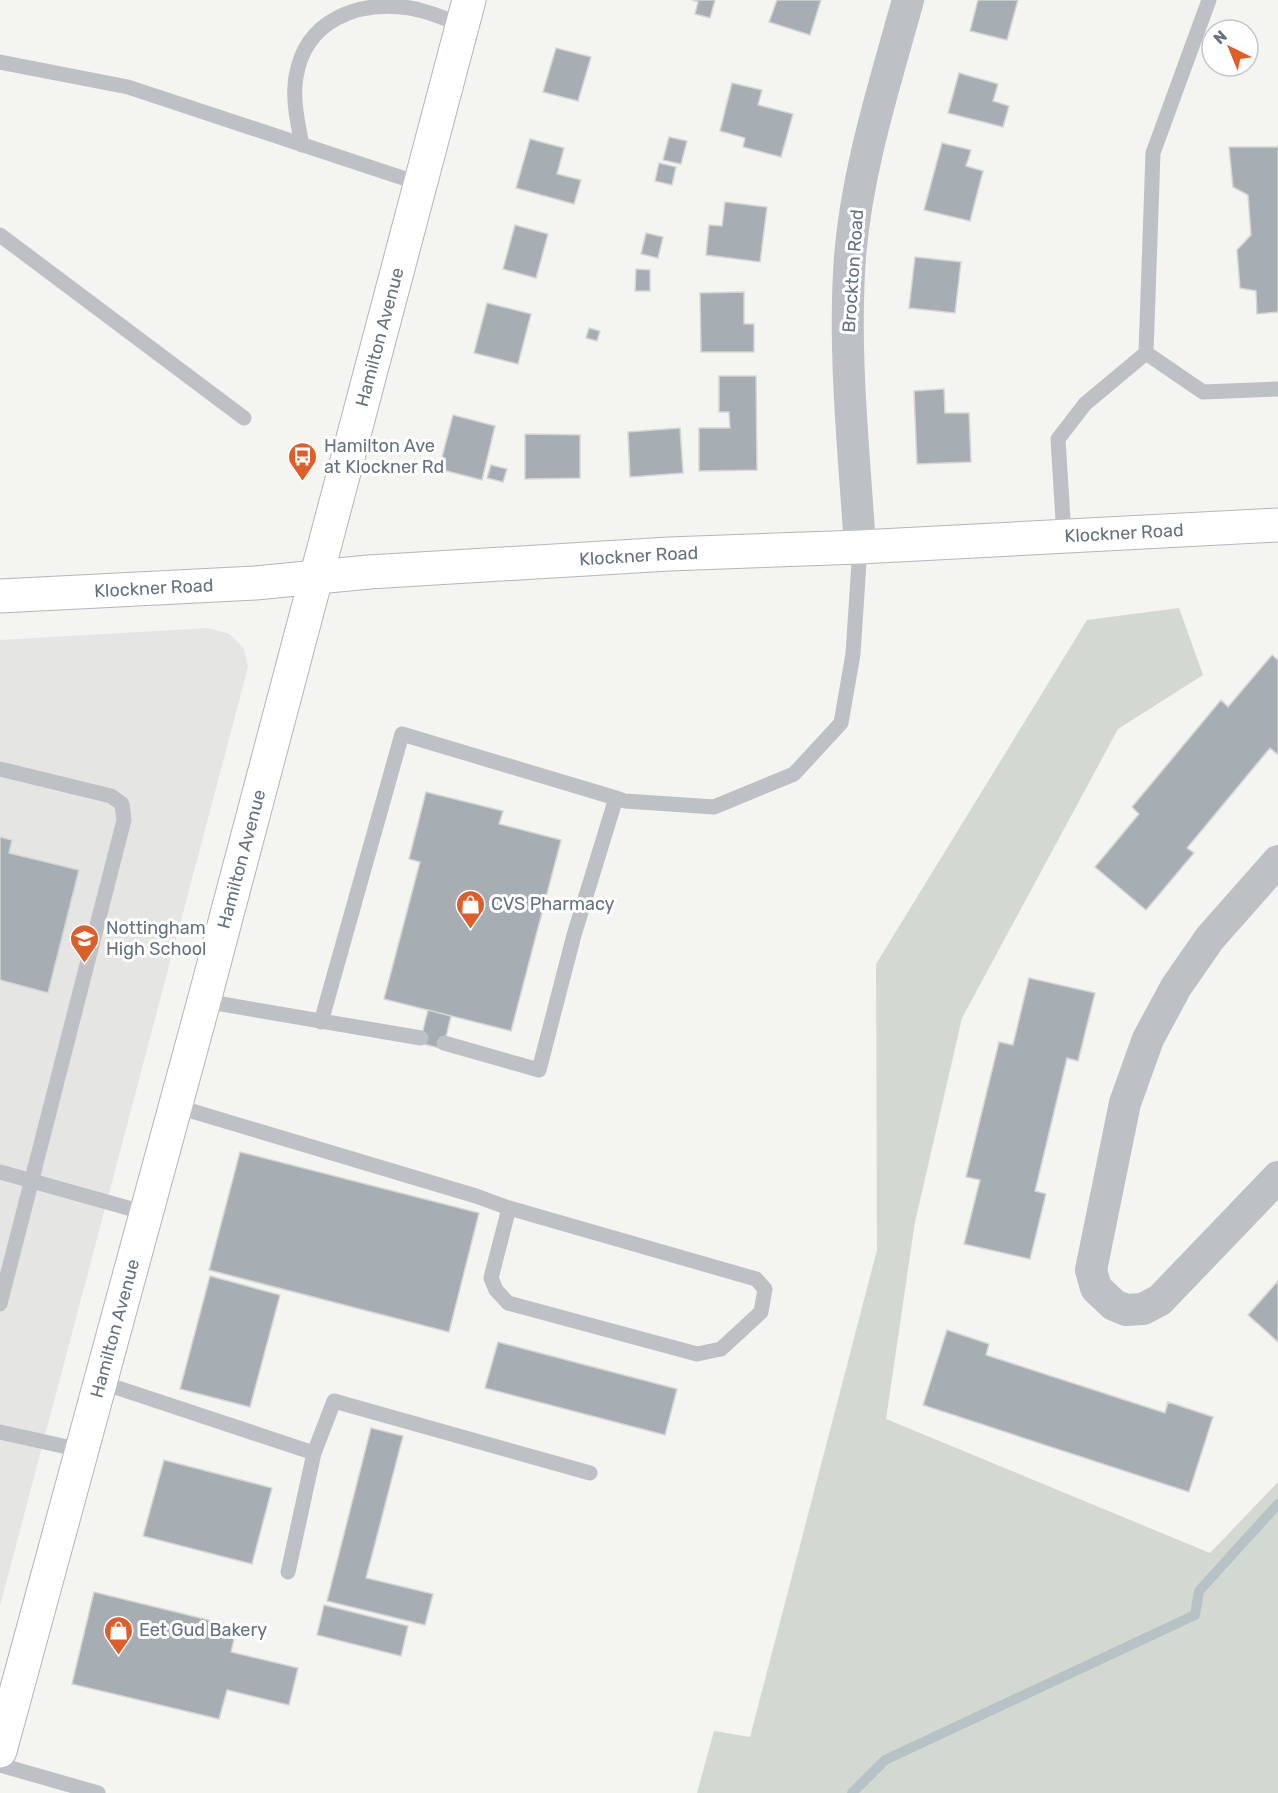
<svg xmlns="http://www.w3.org/2000/svg" width="1278" height="1793" font-family="Rubik,sans-serif">
<rect width="100%" height="100%" fill="#f4f4f0"/>
<!-- built -->
<path fill="#e5e6e4" d="M208 628 230 634 244 649 248 667 0 1606V640Z"/>
<!-- green -->
<path fill="#d3d9d0" d="M1179 608 1203 675 1118 729 962 1018 915 1222 886 1419 1210 1553 1278 1482V1793H697L714 1731 750 1737 877 1250 876 964 1087 620Z"/>
<g fill="none" stroke-linecap="round" stroke-linejoin="round">
<!-- stream -->
<path stroke="#b7c2c7" stroke-width="10" d="M852 1793 885 1760 1195 1615 1199 1591 1278 1504"/>
</g>
<!-- building -->
<path fill="#a6adb3" stroke="#d5d5d3" stroke-width="1.5" d="M692 0H715L710 18 695 14 698 2Z
M777 0H821L810 35 769 22Z
M978 0H1018L1007 40 970 31Z
M556 48 591 57 578 101 543 92Z
M959 73 998 84 993 101 1009 106 1003 127 948 113Z
M732 83 762 90 758 105 793 114 781 157 743 147 745 138 720 131Z
M669 137 687 141 681 164 663 160Z
M530 139 564 148 557 174 581 180 574 204 516 188Z
M942 143 971 150 966 166 983 171 970 221 924 210Z
M1278 145V312L1257 314 1256 291 1240 288 1237 250 1251 235 1248 195 1233 187 1229 147H1277Z
M659 163 676 167 672 185 655 181Z
M725 202 767 207 760 262 706 255 709 225 722 226Z
M515 225 548 234 536 278 503 269Z
M646 233 663 237 658 258 641 254Z
M915 257 961 262 955 313 909 308Z
M636 269 650 270V291H635Z
M744 292V324H754V352H701L700 293Z
M487 303 531 314 518 364 474 353Z
M589 328 600 331 597 341 586 338Z
M719 376H756L757 470 699 471V428H730L729 412H719Z
M944 389 945 413H969L971 462 917 464 914 391Z
M453 415 495 426 482 480 439 469Z
M680 428 683 473 630 477 628 432Z
M525 434 580 435V478L525 479Z
M491 465 507 469 503 482 487 478Z
M1272 655 1278 660V753L1277 754 1270 748 1187 848 1194 853 1146 910 1095 867 1139 814 1132 807 1221 700 1228 707Z
M426 792 503 811 499 824 561 840 511 1031 384 999 420 862 409 859Z
M0 837 12 840 9 853 79 870 48 993 0 980Z
M1029 978 1095 993 1078 1061 1067 1058 1035 1191 1046 1194 1030 1259 964 1244 980 1180 966 1177 999 1042 1013 1045Z
M428 1010 451 1016 443 1049 420 1043Z
M240 1152 479 1213 449 1332 209 1270Z
M210 1276 280 1295 250 1407 180 1389Z
M1278 1281V1342L1248 1315Z
M947 1330 989 1344 986 1355 1165 1413 1168 1402 1213 1417 1189 1492 923 1405Z
M498 1342 677 1389 665 1435 485 1388Z
M371 1428 403 1436 366 1578 433 1594 425 1625 327 1601Z
M164 1460 272 1488 252 1564 143 1536Z
M94 1592 237 1627 231 1652 298 1668 289 1705 227 1690 219 1719 72 1684Z
M324 1605 408 1626 401 1656 317 1635Z"/>
<g fill="none" stroke-linecap="round" stroke-linejoin="round">
<defs>
<g id="secondary">
<path id="s1" d="M0 596 255 583 369 572 669 554 860 547 1278 525"/>
<path id="s2" d="M0 1751 204 1001 469 0"/>
</g>
</defs>
<!-- secondary casing -->
<use href="#secondary" stroke="#b2b6bb" stroke-width="35"/>
<!-- service -->
<path stroke="#bdc0c4" stroke-width="15" d="M0 62 128 87 421 184
M302 145C298 124 292 98 296 77 305 20 358 0 410 8 428 11 446 19 462 25
M0 235 244 418
M1146 353 1203 392 1278 389
M1064 536 1058 439 1085 404 1146 353 1153 153 1209 0
M0 769 111 796 122 804 124 820 0 1304
M616 798 625 801 714 807 794 774 841 723 853 654 860 547
M204 1001 421 1038
M321 1022 402 734 616 798 574 935 539 1070 444 1043
M175 1106 476 1196 509 1208 756 1279 765 1289 761 1312 721 1349 697 1354 508 1303 496 1290 491 1278 509 1208
M0 1172 146 1213
M100 1382 314 1453
M0 1432 81 1450
M288 1572 314 1453 334 1401 590 1473
M0 1765 98 1793"/>
<!-- minor -->
<path stroke="#bdc0c4" stroke-width="32" d="M860 547C854 451 843 353 850 257 857 169 885 84 908 0
M1278 861 1210 938 1176 987 1148 1039 1125 1103 1091 1270 1096 1288 1114 1305 1126 1310 1143 1309 1160 1300 1278 1177"/>
<!-- secondary -->
<use href="#secondary" stroke="#fff" stroke-width="33"/>
</g>
<!-- icons -->
<defs>
<symbol id="bus-pin" viewBox="-11 -11 22 30"><path d="M0 17L-7.5 6A9.5 9.5 0 1 1 7.5 6Z" fill="#df5d26" stroke="#fff"/><path d="M-5-6H5V4H4V6H2V4H-2V6H-4V4H-5ZM-3.5-4V0h7V-4ZM-3.5 1.2v1.5H-2V1.2ZM2 1.2v1.5H3.5V1.2Z" fill="#fff"/></symbol>
<symbol id="shop-pin" viewBox="-11 -11 22 30"><path d="M0 17L-7.5 6A9.5 9.5 0 1 1 7.5 6Z" fill="#df5d26" stroke="#fff"/><path d="M-5-2.5h2.3a2.7 3.5 0 0 1 5.4 0H5L5.5 6h-11ZM-1.5-2.5h3a1.5 2.3 0 0 0-3 0Z" fill="#fff"/></symbol>
<symbol id="school-pin" viewBox="-11 -11 22 30"><path d="M0 17L-7.5 6A9.5 9.5 0 1 1 7.5 6Z" fill="#df5d26" stroke="#fff"/><path d="M0-5L7-2L0 1L-7-2ZM-4 1L0 2.5L4 1V4Q0 6-4 4Z" fill="#fff"/></symbol>
</defs>
<g fill-rule="evenodd">
<use href="#bus-pin" x="286" y="440" width="33" height="45"/>
<use href="#shop-pin" x="454" y="888" width="33" height="45"/>
<use href="#school-pin" x="68" y="922" width="33" height="45"/>
<use href="#shop-pin" x="102" y="1614" width="33" height="45"/>
</g>
<g text-anchor="middle" stroke-width="6" stroke-linejoin="round" paint-order="stroke">
<!-- street labels -->
<g font-size="18" fill="#647281" stroke="#fff">
<text transform="translate(853 271) rotate(-86)" y="6">Brockton Road</text>
<text dy="6" stroke="none"><textPath href="#s2" startOffset="1464">Hamilton Avenue</textPath></text>
<text dy="6" stroke="none"><textPath href="#s1" startOffset="1126">Klockner Road</textPath></text>
<text dy="6" stroke="none"><textPath href="#s1" startOffset="640">Klockner Road</textPath></text>
<text dy="6" stroke="none"><textPath href="#s1" startOffset="154">Klockner Road</textPath></text>
<text dy="6" stroke="none"><textPath href="#s2" startOffset="924">Hamilton Avenue</textPath></text>
<text dy="6" stroke="none"><textPath href="#s2" startOffset="438">Hamilton Avenue</textPath></text>
</g>
<!-- poi labels -->
<g font-size="18" fill="#647281" stroke="#fff" text-anchor="start">
<text x="324" y="452">Hamilton Ave<tspan x="324" dy="21">at Klockner Rd</tspan></text>
<text x="491" y="910">CVS Pharmacy</text>
<text x="106" y="934">Nottingham<tspan x="106" dy="21">High School</tspan></text>
<text x="139" y="1636">Eet Gud Bakery</text>
</g>
</g>
<!-- north arrow -->
<g transform="translate(1230 48) rotate(317)"><circle r="28" fill="#ffffff" stroke="#c1c7cd" stroke-width="1.5"/>
<path d="M0-4.5L10 22L0 15L-10 22Z" fill="#df5d26"/>
<text y="-9" font-size="16" font-weight="bold" text-anchor="middle" fill="#647281">N</text>
</g>
</svg>
